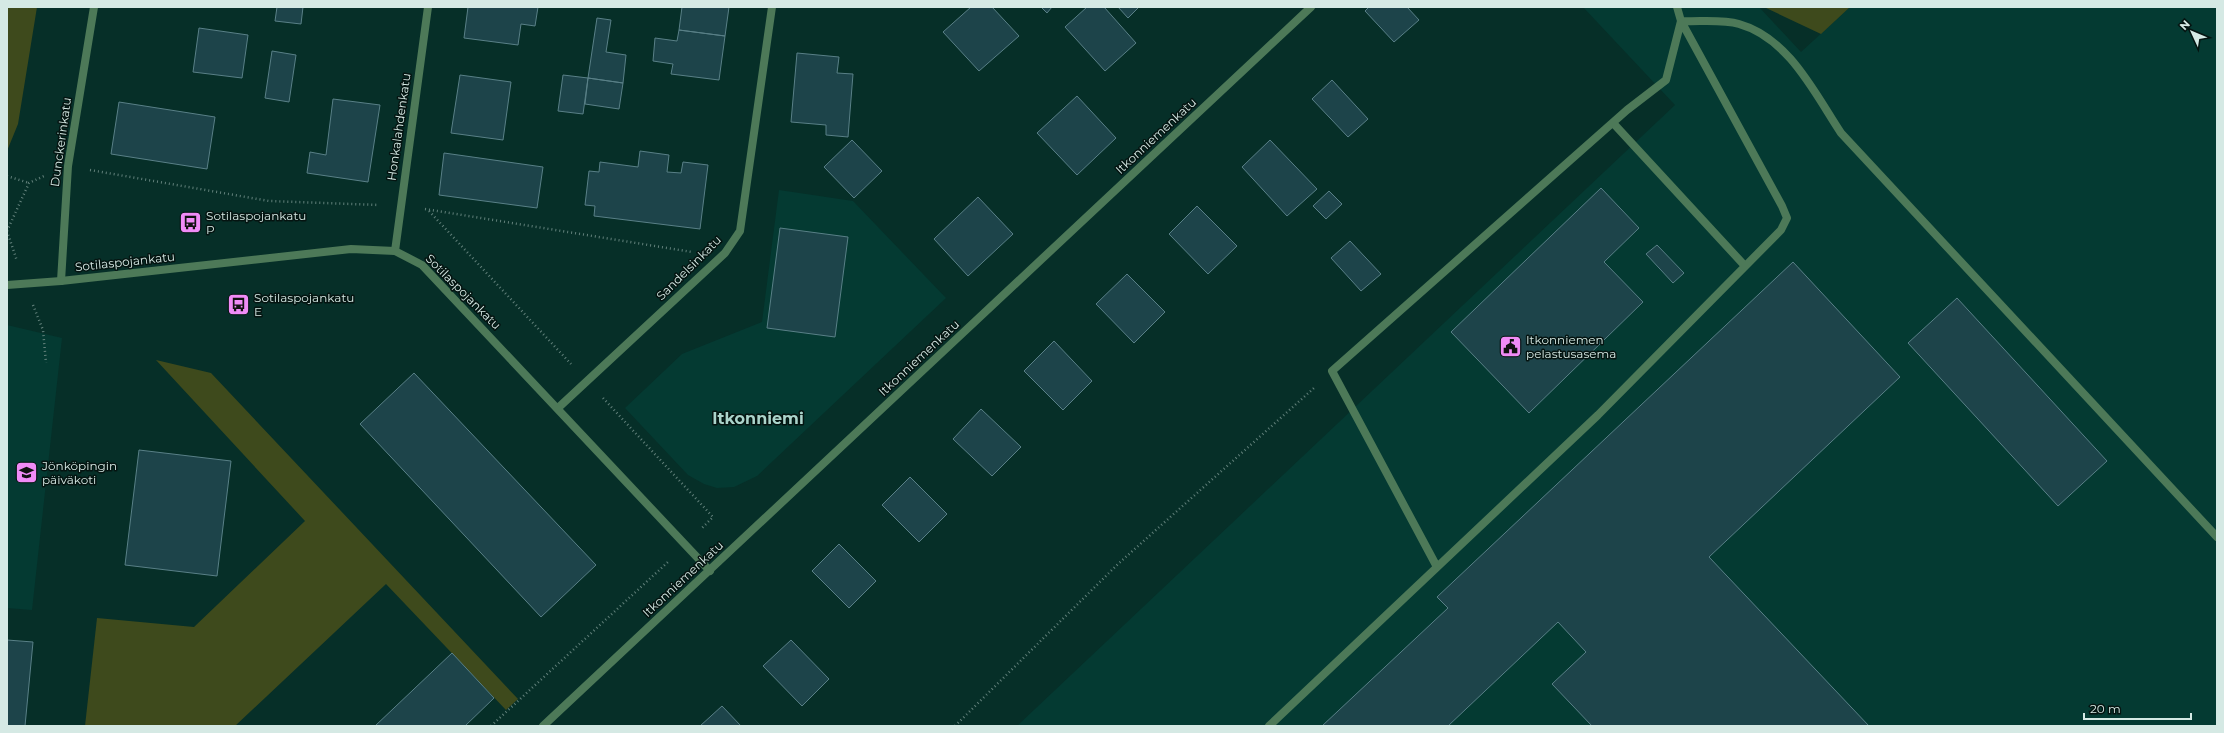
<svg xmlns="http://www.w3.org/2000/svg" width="2224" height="733" font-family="Montserrat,sans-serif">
<rect width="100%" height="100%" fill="#062f28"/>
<!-- built -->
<path fill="#043a32" d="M1583 7H1759L1801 52 1850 7H2217V726H1017L1675 105Z
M779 190 853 201 946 298 757 476 734 487 717 488 704 484 688 475 625 408 682 354 762 322Z
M7 325 62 338 32 610 7 608Z"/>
<!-- green -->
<path fill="#3e4a1c" d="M7 7H37L18 124 7 151Z
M1764 7H1850L1821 34Z
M156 360 211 373 518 699 506 710 386 584 235 726H85L97 618 194 627 305 521Z"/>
<!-- building -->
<path fill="#1d444a" stroke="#598087" d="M277 7H303L301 24 275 21Z
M468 7H538L535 26 521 24 518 45 464 38Z
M682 7H729L725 36 679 30Z
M971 7H992L1019 36 979 71 943 32Z
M1041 7H1052L1047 13Z
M1087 7H1104L1136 43 1105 71 1065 27Z
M1118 7H1139L1128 18Z
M1369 7H1407L1419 20 1394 42 1365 11Z
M597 18 611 20 606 52 626 55 623 83 588 78Z
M199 28 248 35 242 78 193 72Z
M679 30 725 36 719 80 671 74 673 64 653 61 655 38 677 41Z
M272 51 296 55 289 102 265 98Z
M797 53 839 57 837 73 853 74 848 137 826 135V125L791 122Z
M460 75 511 82 503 140 451 133Z
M563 75 588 78 583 114 558 111Z
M588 78 623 83 619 109 585 104Z
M1332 80 1368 119 1348 137 1312 99Z
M1077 96 1116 138 1077 175 1037 133Z
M333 99 380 105 368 182 307 173 310 152 326 155Z
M119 102 215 117 207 169 111 154Z
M852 140 882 171 854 198 824 167Z
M1270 140 1317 189 1287 216 1242 167Z
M640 151 669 155 667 172 681 173 683 162 708 165 700 229 594 216 595 206 585 205 589 171 599 172 600 162 638 167Z
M444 153 543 167 537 208 439 195Z
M1601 188 1639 228 1604 262 1643 302 1529 413 1451 332Z
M1329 191 1342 204 1326 219 1313 206Z
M978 197 1013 234 968 276 934 239Z
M1197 206 1237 246 1208 274 1169 234Z
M780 228 848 237 835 337 767 328Z
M1350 241 1381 274 1361 291 1331 258Z
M1657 245 1684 273 1673 283 1646 254Z
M1793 262 1900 377 1709 557 1869 726H1592L1552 684 1586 652 1558 622 1448 726H1322L1448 608 1437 597Z
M1127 274 1165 312 1134 343 1096 304Z
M1957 298 2107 461 2058 506 1908 343Z
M1054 341 1092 381 1063 410 1024 371Z
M414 373 596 565 541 617 360 424Z
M981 409 1021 447 992 476 953 439Z
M139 450 231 461 217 576 125 565Z
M910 477 947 514 919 542 882 505Z
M839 544 876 581 849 608 812 571Z
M7 640 33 642 25 726H7Z
M791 640 829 679 802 706 763 666Z
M452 653 494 698 465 726H375Z
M722 706 741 726H700Z"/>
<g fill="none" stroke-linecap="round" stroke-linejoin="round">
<!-- path -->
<path stroke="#62817b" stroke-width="2.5" stroke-dasharray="1 3" stroke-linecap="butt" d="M90 170 269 201 379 205
M7 176 29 183
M425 209 692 252
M429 211 571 364
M7 231 29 183 44 176
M7 231 17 261
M33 305 43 330 46 363
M603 398 713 517 701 529
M491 726 669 561
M955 726 1118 564 1314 388"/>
<!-- service -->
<path stroke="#4d7958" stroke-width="8" d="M1677 7 1681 21C1699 22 1722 19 1739 24 1789 38 1815 94 1841 133L2217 537
M1614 124 1745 266
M1437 567 1332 371 1627 110 1666 80 1681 21
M1269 726 1598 415 1781 230 1787 218 1782 206 1681 21"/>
<!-- minor -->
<path stroke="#4d7958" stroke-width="8" d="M395 251 428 7
M61 281 68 166 94 7
M558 408 725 253 740 231 772 7"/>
<!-- tertiary -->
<path stroke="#4d7958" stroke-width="8" d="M7 285 61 281 351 249 395 251 422 265 710 571
M543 726 1311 7"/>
</g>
<!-- icons -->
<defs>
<symbol id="bus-square" viewBox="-11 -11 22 22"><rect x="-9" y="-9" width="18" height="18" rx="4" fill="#f08bf6" stroke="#051411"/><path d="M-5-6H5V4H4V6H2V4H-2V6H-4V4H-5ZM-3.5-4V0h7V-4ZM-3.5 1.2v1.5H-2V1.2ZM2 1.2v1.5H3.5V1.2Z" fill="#111"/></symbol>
<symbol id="civic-square" viewBox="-11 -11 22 22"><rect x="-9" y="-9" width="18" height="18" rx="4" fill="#f08bf6" stroke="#051411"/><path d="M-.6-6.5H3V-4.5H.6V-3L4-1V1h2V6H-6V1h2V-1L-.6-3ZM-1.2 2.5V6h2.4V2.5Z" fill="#111"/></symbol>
<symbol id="school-square" viewBox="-11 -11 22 22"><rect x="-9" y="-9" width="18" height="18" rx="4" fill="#f08bf6" stroke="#051411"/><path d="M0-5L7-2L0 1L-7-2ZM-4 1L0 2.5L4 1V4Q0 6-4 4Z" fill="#111"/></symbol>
</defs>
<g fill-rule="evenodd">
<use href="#bus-square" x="178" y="210" width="25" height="25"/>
<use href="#bus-square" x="226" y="292" width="25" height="25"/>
<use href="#civic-square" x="1498" y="334" width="25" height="25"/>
<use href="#school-square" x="14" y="460" width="25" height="25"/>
</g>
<g text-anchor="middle" stroke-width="3" stroke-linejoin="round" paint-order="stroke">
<!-- street labels -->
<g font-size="12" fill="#d5e9e4" stroke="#051411">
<text transform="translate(399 127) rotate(-82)" y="4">Honkalahdenkatu</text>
<text transform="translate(1156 136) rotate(-43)" y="4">Itkonniemenkatu</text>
<text transform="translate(61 142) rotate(-82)" y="4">Dunckerinkatu</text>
<text transform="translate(125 262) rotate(-6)" y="4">Sotilaspojankatu</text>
<text transform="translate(689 268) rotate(-45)" y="4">Sandelsinkatu</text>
<text transform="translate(463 292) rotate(45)" y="4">Sotilaspojankatu</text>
<text transform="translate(919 358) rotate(-43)" y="4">Itkonniemenkatu</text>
<text transform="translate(683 579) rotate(-43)" y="4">Itkonniemenkatu</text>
</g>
<!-- poi labels -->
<g font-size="12" fill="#d5e9e4" stroke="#051411" text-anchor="start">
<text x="206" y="220">Sotilaspojankatu<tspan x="206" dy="14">P</tspan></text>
<text x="254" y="302">Sotilaspojankatu<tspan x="254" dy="14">E</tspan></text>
<text x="1526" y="344">Itkonniemen<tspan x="1526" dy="14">pelastusasema</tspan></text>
<text x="42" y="470">Jönköpingin<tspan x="42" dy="14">päiväkoti</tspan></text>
</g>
<!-- district labels -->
<g font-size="16" font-weight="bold" fill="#abd4cb" stroke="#051411">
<text x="758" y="424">Itkonniemi</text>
</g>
</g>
<!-- border -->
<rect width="2224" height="733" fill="none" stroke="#d5e9e4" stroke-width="16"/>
<!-- north arrow -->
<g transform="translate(2192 32) rotate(314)" stroke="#051411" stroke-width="3" paint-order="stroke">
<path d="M0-3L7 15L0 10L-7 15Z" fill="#d5e9e4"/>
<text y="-6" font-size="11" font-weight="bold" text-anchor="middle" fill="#d5e9e4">N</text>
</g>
<!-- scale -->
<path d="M2084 713v6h107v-6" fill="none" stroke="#d5e9e4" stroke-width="2"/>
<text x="2090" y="713" font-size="12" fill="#d5e9e4" stroke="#051411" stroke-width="3" paint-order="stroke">20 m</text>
</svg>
